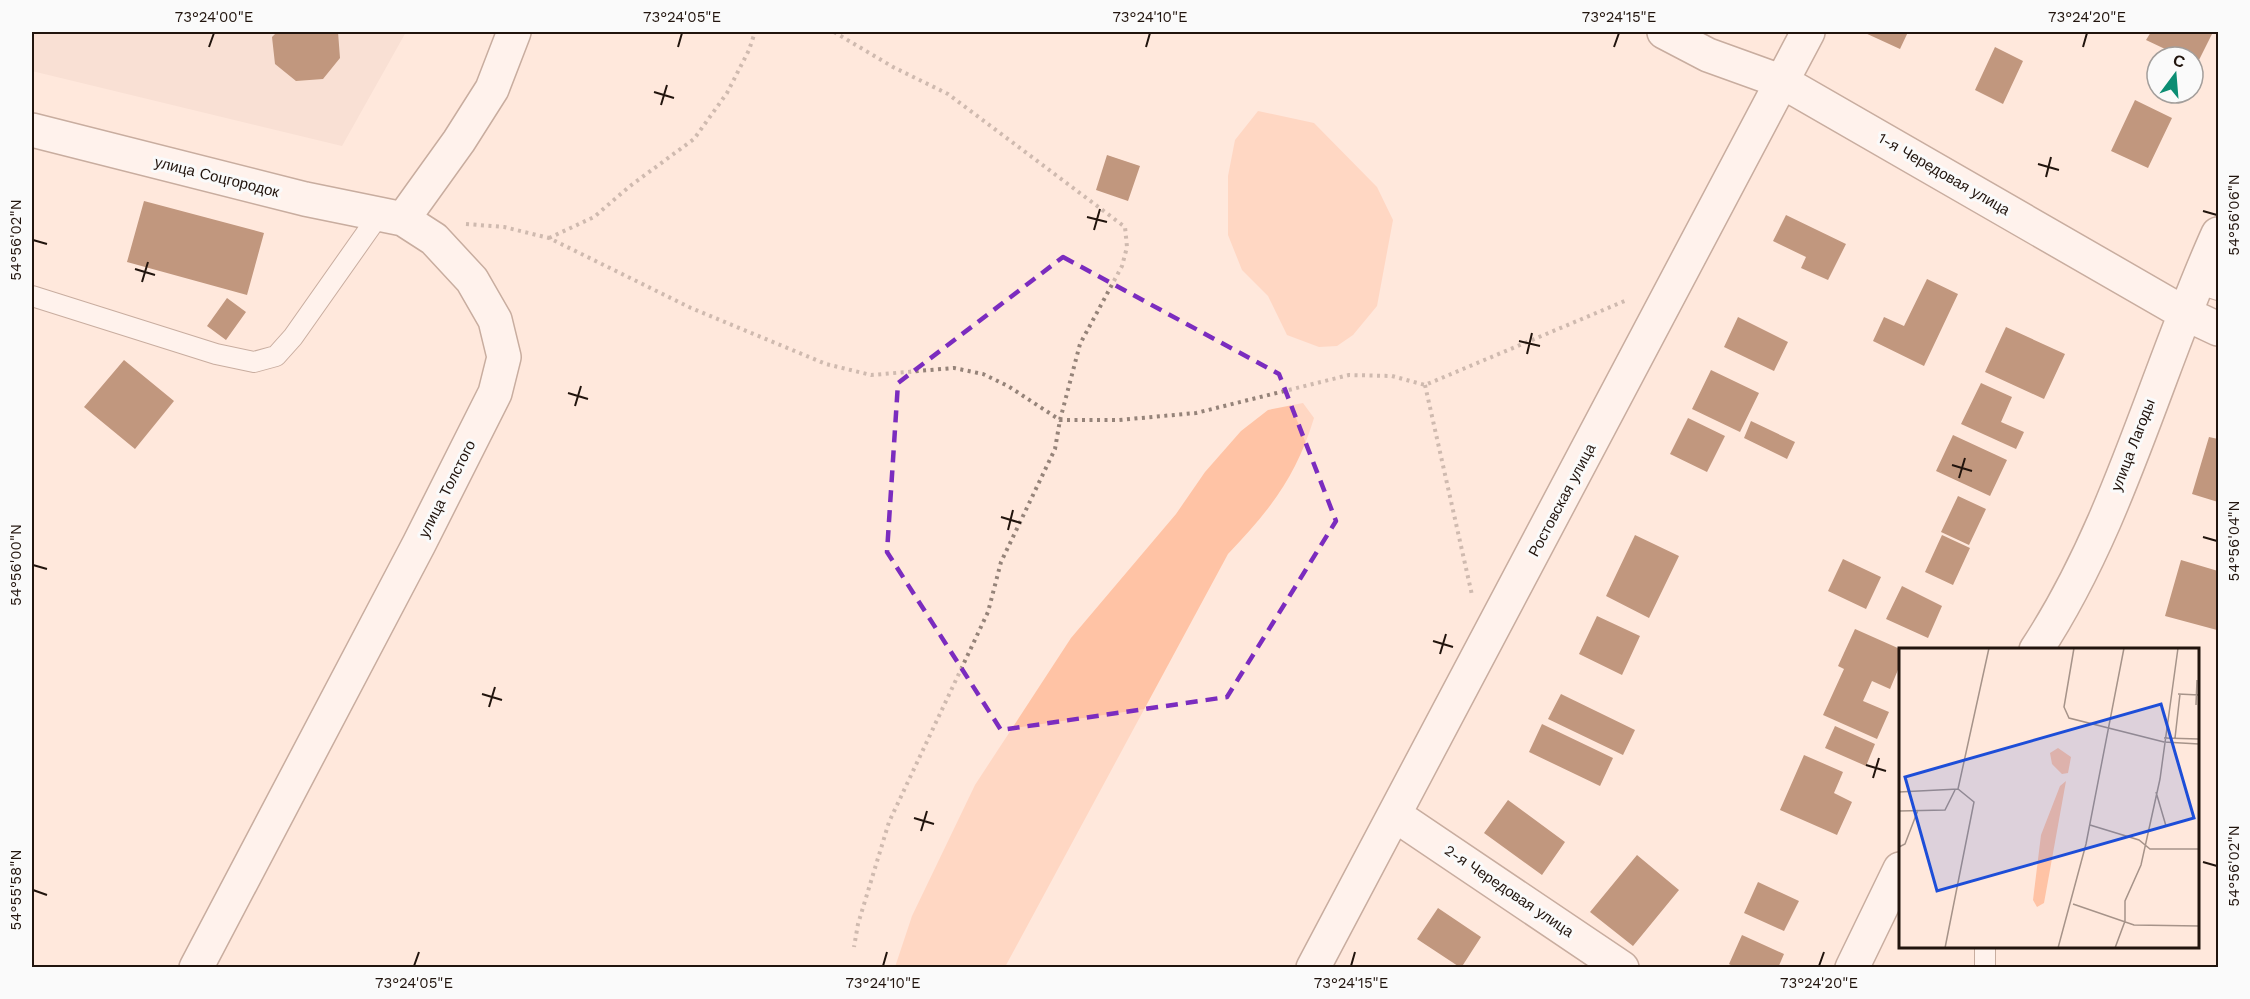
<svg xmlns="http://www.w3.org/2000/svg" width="2250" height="999" font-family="'Work Sans',sans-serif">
<rect width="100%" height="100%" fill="#ffe8dc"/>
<!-- built -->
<path fill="#f1d7c9" d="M32 32H406L342 146 32 71Z"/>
<!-- green -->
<path fill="#ffc3a5" d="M1258 111 1314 123 1377 187 1393 220 1377 306 1353 335 1337 346 1319 347 1287 335 1268 296 1242 270 1228 235V176L1235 140Z
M1303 403 1314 418C1296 477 1270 510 1228 554L1005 967H895L912 916 975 785 1071 638 1176 514 1205 472 1241 431 1268 410Z"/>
<!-- building -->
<path fill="#75360c" d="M277 32H338L340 58 323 79 296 81 275 64 272 37Z
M1863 32H1908L1900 49Z
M2151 32H2213L2197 64 2193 62V57H2182L2146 40Z
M1995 47 2023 61 2003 104 1975 90Z
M2135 100 2172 118 2148 168 2111 151Z
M1107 155 1140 166 1128 201 1096 190Z
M144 201 264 233 247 295 127 262Z
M1786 215 1846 244 1828 280 1801 268 1806 257 1773 241Z
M1927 279 1958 294 1924 366 1873 341 1884 317 1904 326Z
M227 298 246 312 226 340 207 326Z
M1738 317 1788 342 1774 371 1724 347Z
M2006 327 2065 354 2044 399 1985 372Z
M124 360 174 401 135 449 84 407Z
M1711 370 1759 393 1740 432 1692 409Z
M1981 383 2012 397 2001 422 2024 432 2016 449 1961 424Z
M1688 418 1725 436 1707 472 1670 454Z
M1751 421 1795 442 1787 459 1744 438Z
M1953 435 2007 460 1990 496 1936 471Z
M2209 437 2218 439V502L2192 494Z
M1958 496 1986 509 1969 545 1941 532Z
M1635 535 1679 556 1649 618 1606 596Z
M1942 535 1970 548 1953 585 1925 572Z
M1843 559 1881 577 1866 609 1828 591Z
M2181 560 2218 571 2217 630 2165 616Z
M1902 586 1942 606 1928 638 1886 619Z
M1597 616 1640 636 1622 675 1579 654Z
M1855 629 1900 649V665L1890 689 1872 681 1863 701 1889 712 1877 739 1823 715 1844 669 1838 666Z
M1561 694 1635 730 1623 755 1548 719Z
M1542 724 1613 758 1600 786 1529 752Z
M1835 726 1875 744 1866 766 1825 748Z
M1804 755 1843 772 1834 793 1852 802 1837 835 1780 810Z
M1508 800 1565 842 1542 875 1484 833Z
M1637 855 1679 890 1633 946 1590 912Z
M1758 882 1799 901 1784 931 1744 913Z
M1438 908 1481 937 1461 968 1417 939Z
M1742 935 1784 954 1778 968H1736L1729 964Z"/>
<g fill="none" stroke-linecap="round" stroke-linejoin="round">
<defs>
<path id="lane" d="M2196 283 2218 290
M32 296 216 354 254 362 276 356 293 337 379 215
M1985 968V946"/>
<path id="street" d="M1664 32 1708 55 1783 82 2184 313 2218 329
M32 130 305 199 403 219 434 239 472 280 495 320 504 357 495 393 419 544 196 968
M403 219 459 141 492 89 514 32
M2036 650C2119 524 2156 371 2218 234
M1395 815 1622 968
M1313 968 1808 32
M1852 968 1900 869"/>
</defs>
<!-- lane casing -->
<use href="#lane" stroke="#866655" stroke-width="22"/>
<!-- street casing -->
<use href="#street" stroke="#866655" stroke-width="36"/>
<!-- path -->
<path stroke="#958379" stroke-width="4" stroke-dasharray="3 4.5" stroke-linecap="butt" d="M834 32 893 67 948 94 1125 227 1127 247 1122 266 1080 344 1060 420 1055 449 1001 562 988 612 889 822 858 924 854 947
M466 224 504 227 549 238 691 308 826 364 871 375 954 368 983 374 1008 386 1060 420H1119L1196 413 1349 375 1392 376 1425 385 1627 300
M549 238 594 217 630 186 694 139 727 93 749 50 755 32
M1425 385 1472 595"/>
<!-- lane -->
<use href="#lane" stroke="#fff" stroke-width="20"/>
<!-- street -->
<use href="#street" stroke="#fff" stroke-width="33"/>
</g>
<!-- marked area -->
<path d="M0 0H2250V999H0ZM1063 257 1279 374 1336 521 1227 697 1001 730 887 552 898 383Z" fill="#ffe8dc" fill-opacity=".55" fill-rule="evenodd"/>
<path fill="none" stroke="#7b2cbf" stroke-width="4.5" stroke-dasharray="12 8" stroke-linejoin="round" d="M1063 257 1279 374 1336 521 1227 697 1001 730 887 552 898 383Z"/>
<!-- ticks -->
<path fill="none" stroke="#21140d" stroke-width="2" d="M209 47 214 33M678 47 682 33M1146 47 1150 33M1614 47 1619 33M2083 47 2087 33M654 92 674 98M661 105 667 85M2038 164 2059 170M2046 177 2051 157M2203 211 2217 215M1087 217 1107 222M1094 230 1100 209M33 240 47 244M135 269 155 275M142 282 148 262M1519 341 1540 346M1527 354 1532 333M568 393 588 399M575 406 581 386M1952 465 1972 471M1959 478 1965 458M1001 517 1021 523M1008 530 1013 510M2203 537 2217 541M33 565 47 569M1433 641 1453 647M1440 654 1446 634M482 694 502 700M489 707 495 687M1866 765 1886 771M1873 778 1879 758M914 818 934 824M921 831 927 811M2203 862 2217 866M33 890 47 895M414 966 419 952M883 966 887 952M1351 966 1355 952M1819 966 1824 952"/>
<g text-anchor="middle" stroke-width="6" stroke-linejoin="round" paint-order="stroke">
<!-- street labels -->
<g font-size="15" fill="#21140d" stroke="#fafafa">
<text transform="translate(1944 174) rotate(30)" y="5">1-я Чередовая улица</text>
<text transform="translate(217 177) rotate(14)" y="5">улица Соцгородок</text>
<text transform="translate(2133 445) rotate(-69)" y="5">улица Лагоды</text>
<text transform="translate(447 489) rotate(-63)" y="5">улица Толстого</text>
<text transform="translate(1562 500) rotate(-62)" y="5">Ростовская улица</text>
<text transform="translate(1509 891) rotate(34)" y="5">2-я Чередовая улица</text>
</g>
</g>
<!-- overview -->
<g transform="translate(1899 648)">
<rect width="300" height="300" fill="#ffe8dc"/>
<path d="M159 100 172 109 169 125 163 126 153 116 151 105ZM167 133 145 255 138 259 134 252 142 187 161 138Z" fill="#ffc3a5"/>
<path fill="none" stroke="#a69389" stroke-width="1.5" d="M175 0 165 59 170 70 265 94 300 96M279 46 300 47M297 57 298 32M265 90 300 91M276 90 281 46M59 141 90 0M0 144 59 141 75 154 46 300M257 144 267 178M0 163 46 162 56 142M191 177 240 192 251 201H300M0 199 6 196 19 162M174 256 235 277 300 278M159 300 187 196 225 0M216 300 226 273V253L242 217 261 131 279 0"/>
<path fill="#1d4ed8" fill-opacity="0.15" stroke="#1d4ed8" stroke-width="3" d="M262 56 295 170 38 243 6 129Z"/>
<rect width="300" height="300" fill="none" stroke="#21140d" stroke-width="3"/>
</g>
<!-- border -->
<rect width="2250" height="999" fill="none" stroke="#fafafa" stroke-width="66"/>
<!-- north arrow -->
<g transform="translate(2175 75) rotate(16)"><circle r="28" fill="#fafafa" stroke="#a39e9b" stroke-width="1.5"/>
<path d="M0-4.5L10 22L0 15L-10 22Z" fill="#0b8d73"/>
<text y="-9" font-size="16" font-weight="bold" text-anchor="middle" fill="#21140d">С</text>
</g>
<rect x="33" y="33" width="2184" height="933" fill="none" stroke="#21140d" stroke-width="2"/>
<g font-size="15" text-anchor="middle" fill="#21140d">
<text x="214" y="22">73°24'00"E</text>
<text x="682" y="22">73°24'05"E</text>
<text x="1150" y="22">73°24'10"E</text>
<text x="1619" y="22">73°24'15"E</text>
<text x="2087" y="22">73°24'20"E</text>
<text transform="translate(2234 215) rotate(-90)" y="5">54°56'06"N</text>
<text transform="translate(16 240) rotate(-90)" y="5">54°56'02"N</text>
<text transform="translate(2234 541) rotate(-90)" y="5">54°56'04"N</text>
<text transform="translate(16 565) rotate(-90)" y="5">54°56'00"N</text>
<text transform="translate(2234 866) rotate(-90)" y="5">54°56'02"N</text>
<text transform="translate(16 890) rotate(-90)" y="5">54°55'58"N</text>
<text x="414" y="988">73°24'05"E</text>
<text x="883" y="988">73°24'10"E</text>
<text x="1351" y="988">73°24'15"E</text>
<text x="1819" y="988">73°24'20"E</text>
</g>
</svg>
